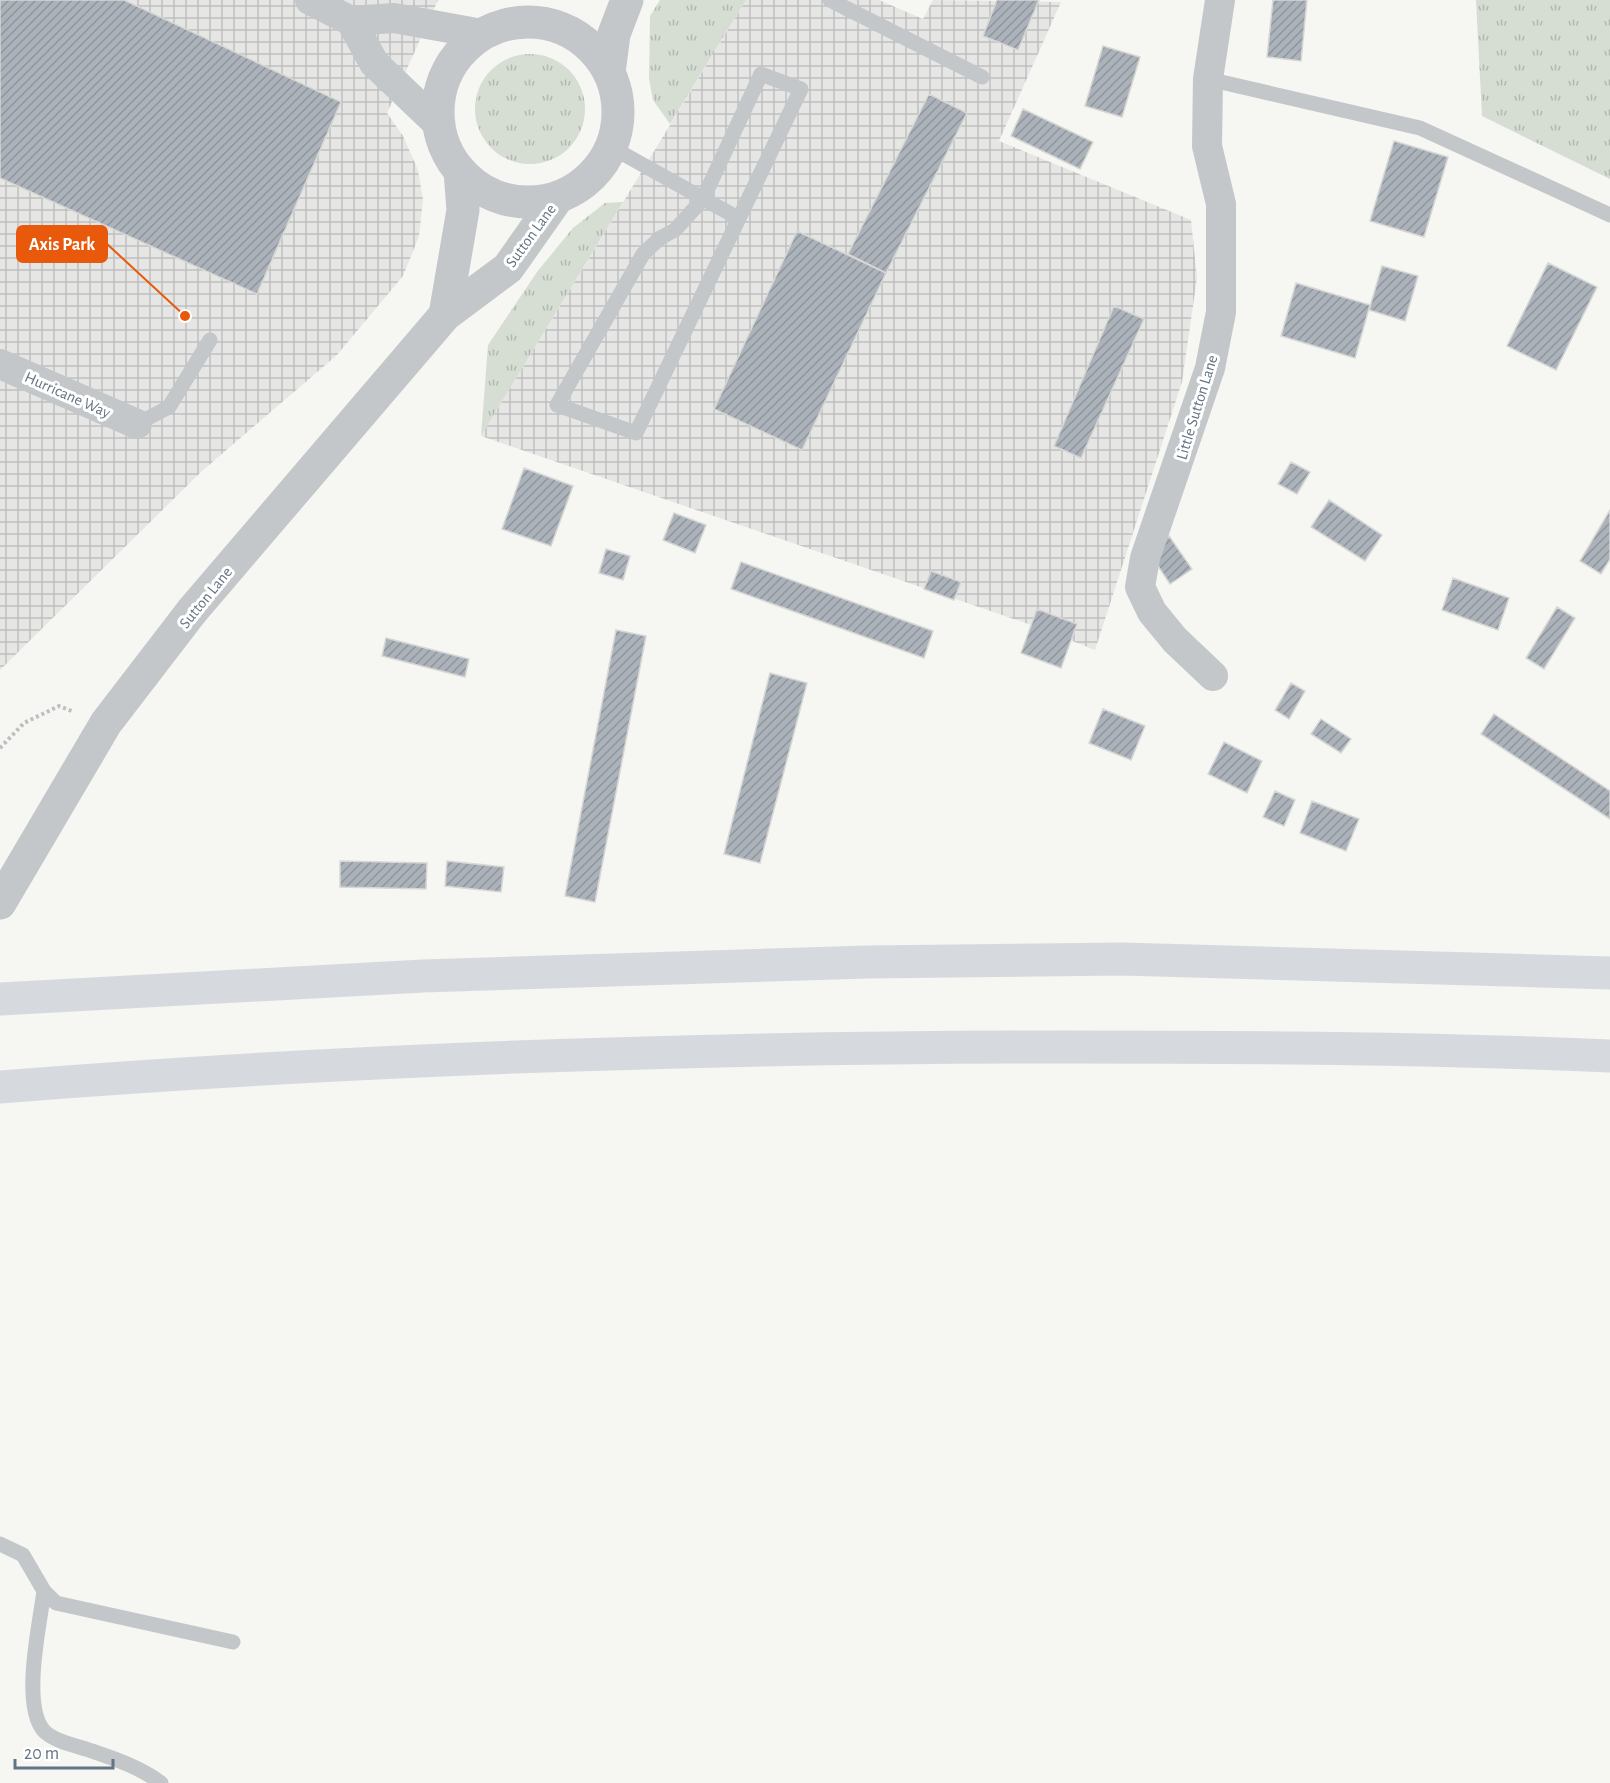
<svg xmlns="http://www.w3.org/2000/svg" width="1610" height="1783" font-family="'Alegreya Sans',sans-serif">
<defs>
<pattern id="industrial-grid" width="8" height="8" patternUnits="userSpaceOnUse" patternTransform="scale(1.5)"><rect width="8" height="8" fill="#e6e7e5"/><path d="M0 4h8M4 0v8" fill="none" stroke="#bec0bf"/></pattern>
<pattern id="grass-tufts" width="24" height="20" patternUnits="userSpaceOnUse" patternTransform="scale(1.5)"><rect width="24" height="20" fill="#d6ddd3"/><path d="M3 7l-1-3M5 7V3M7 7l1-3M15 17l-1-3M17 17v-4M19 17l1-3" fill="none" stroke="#b1b8b1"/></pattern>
<pattern id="building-hatch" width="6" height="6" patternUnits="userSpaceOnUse" patternTransform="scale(1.5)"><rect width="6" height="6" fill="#abb2b9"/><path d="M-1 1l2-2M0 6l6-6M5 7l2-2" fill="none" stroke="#8f959c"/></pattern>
</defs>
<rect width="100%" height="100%" fill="#f6f6f2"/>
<!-- industrial -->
<path fill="url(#industrial-grid)" d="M0 0H438L387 113 403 136 418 170 423 200 419 236 403 276 337 355 202 471 0 670Z
M746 0H879L923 19 933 0 1061 2 999 141 1191 220 1197 278 1182 382 1095 650 1037 627 481 436Z"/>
<!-- grass -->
<path fill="url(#grass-tufts)" d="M660 0H746L670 124 653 100 649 79 650 16Z
M1476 0H1610V179L1482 116Z
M475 109a55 55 0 1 1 110 0a55 55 0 1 1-110 0Z
M623 202 481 436 488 345 537 272 573 228 605 203Z"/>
<!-- building -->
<path fill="url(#building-hatch)" stroke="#d7d7d5" stroke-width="1.5" d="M0 0H124L341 102 257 294 0 178Z
M997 0H1039L1018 50 983 36Z
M1273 0H1307L1301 61 1267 57Z
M1103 46 1140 57 1122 117 1085 106Z
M929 94 967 113 886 273 848 254Z
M1023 109 1093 142 1080 169 1011 136Z
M1394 141 1448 157 1424 237 1370 221Z
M797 231 886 273 802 450 714 409Z
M1548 263 1597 287 1556 370 1507 346Z
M1382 266 1418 276 1405 321 1369 310Z
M1296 283 1370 305 1355 358 1281 336Z
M1114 306 1144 319 1081 458 1054 446Z
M1291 462 1310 472 1297 494 1278 484Z
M524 468 573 486 551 546 502 529Z
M1329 500 1382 535 1365 561 1311 527Z
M1610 510V559L1601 574 1580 561Z
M674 513 706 525 695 553 663 540Z
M1169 536 1192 569 1170 584 1148 551Z
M606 549 630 556 623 580 599 573Z
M741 562 933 631 924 658 731 589Z
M931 571 961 582 954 600 924 589Z
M1453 578 1509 598 1498 630 1442 610Z
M1557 607 1575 618 1544 669 1526 658Z
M1037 609 1077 624 1061 668 1021 653Z
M616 630 646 636 595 902 565 896Z
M386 638 469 659 465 677 382 656Z
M770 673 807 683 760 863 724 854Z
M1291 683 1305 691 1289 719 1275 710Z
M1103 709 1145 726 1131 760 1089 743Z
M1494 714 1610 791V819L1481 734Z
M1321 719 1351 739 1341 753 1311 734Z
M1224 742 1262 761 1247 793 1208 774Z
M1275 791 1295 800 1284 826 1263 817Z
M1312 801 1359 819 1346 851 1300 833Z
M340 861 427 863 426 889 340 887Z
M447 861 504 867 501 892 445 886Z"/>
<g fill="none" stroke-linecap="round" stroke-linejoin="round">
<!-- path -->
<path stroke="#bcbfc1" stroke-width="4" stroke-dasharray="3 3" stroke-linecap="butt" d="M0 748 24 723 59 706 74 712"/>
<!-- service -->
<path stroke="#c3c7ca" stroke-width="15" d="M830 0 982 77
M761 74 801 89 636 433 557 405 643 254 660 238 675 230 703 199Z
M1208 79 1420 128 1610 215
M611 147 738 218
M137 424 169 407 210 340
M0 1544 23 1555 44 1591 56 1603 233 1642
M44 1591C40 1623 21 1705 44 1731 54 1741 73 1745 86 1749 112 1758 138 1766 161 1783"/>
<!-- minor -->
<path stroke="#c3c7ca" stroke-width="30" d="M310 0 351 21 394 18 482 34
M351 21 374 63 439 125
M0 364 137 424
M1213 676 1175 640 1152 612 1140 587 1145 558 1210 368 1221 312V204L1207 146 1208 79 1220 0"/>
<!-- tertiary -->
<path stroke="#c3c7ca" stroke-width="33" d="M438 112a90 90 0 1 1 180 0a90 90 0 1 1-180 0Z
M609 72 614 34 627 0
M445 315 463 210 460 171
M0 903 106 723 192 611 445 315 508 268 558 197"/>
<!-- motorway -->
<path stroke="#d6dadf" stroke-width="33" d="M0 999 423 976 867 962 1122 959 1610 973
M0 1087C353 1059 706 1047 1060 1047 1243 1047 1427 1048 1610 1056"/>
</g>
<g text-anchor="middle" stroke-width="6" stroke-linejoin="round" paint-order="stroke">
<!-- street labels -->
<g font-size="16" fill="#637485" stroke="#fff">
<text transform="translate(530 235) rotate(-54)" y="6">Sutton Lane</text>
<text transform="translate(68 394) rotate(24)" y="6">Hurricane Way</text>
<text transform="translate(1196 407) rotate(-73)" y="6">Little Sutton Lane</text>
<text transform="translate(205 597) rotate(-51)" y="6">Sutton Lane</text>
</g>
</g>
<!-- callouts -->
<path fill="none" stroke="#e8590c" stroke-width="2" d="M185 316L107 244"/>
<circle fill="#e8590c" stroke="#fff" stroke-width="2" cx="185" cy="316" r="6"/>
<rect fill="#e8590c" stroke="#e8590c" stroke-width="2" x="17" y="226" width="90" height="36" rx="6"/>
<g font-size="18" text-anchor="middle" font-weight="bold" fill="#fff">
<text x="62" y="250">Axis Park</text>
</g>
<!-- scale -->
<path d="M15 1759v9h98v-9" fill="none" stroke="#637485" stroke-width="3"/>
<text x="24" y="1759" font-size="18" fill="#637485" stroke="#ffffff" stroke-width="4.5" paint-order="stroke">20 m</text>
</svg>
